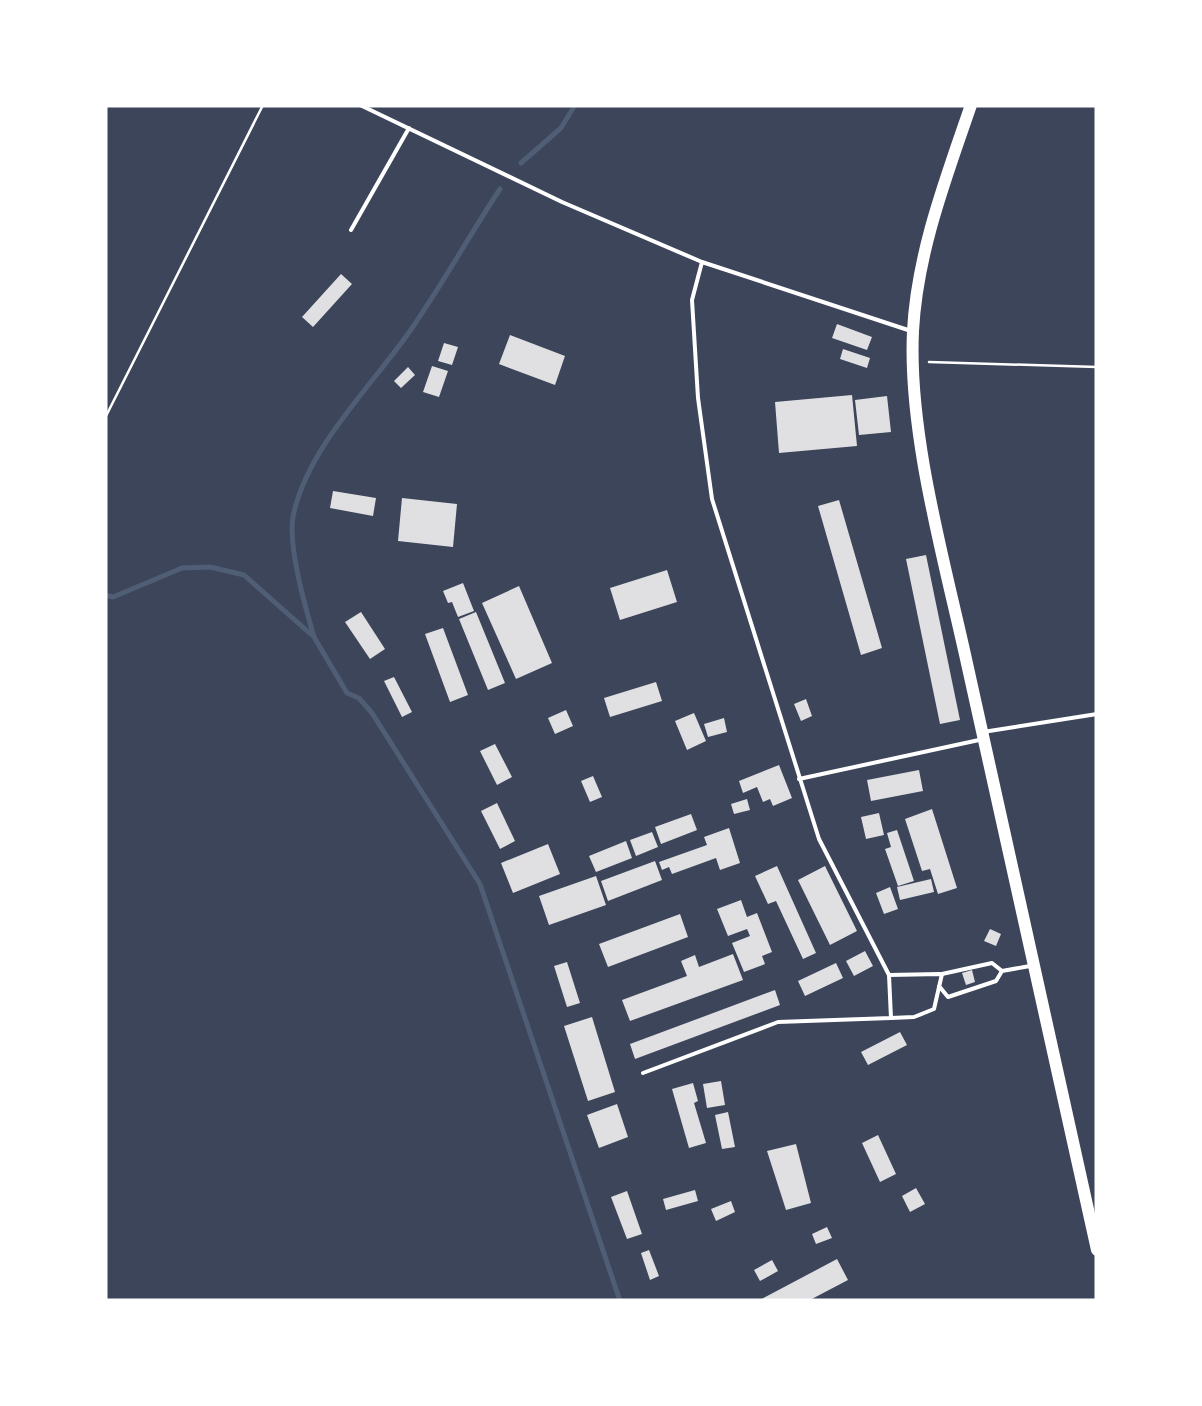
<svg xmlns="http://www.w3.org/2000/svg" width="1202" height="1406" font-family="Montserrat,sans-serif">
<rect width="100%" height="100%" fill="#2d3142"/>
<!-- green -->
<path fill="#3c4559" d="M105 105H1097V1301H105Z"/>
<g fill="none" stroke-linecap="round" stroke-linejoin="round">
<!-- stream -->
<path stroke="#4f5d75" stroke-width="5" d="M521 163 561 128 575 105
M105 595 113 597 182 568 210 567 244 575 314 637 347 693 359 698 372 713 480 884 620 1301
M314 637C305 606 288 547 293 517 306 449 371 387 410 331 442 285 469 236 500 189"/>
</g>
<!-- building -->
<path fill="#e0e0e3" d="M341 274 352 284 313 327 302 317Z
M837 324 872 337 867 350 832 338Z
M510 335 565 356 555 385 499 364Z
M444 343 458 347 452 365 438 361Z
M843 349 870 358 867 368 840 359Z
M432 366 448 371 439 397 423 392Z
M408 367 415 375 401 388 394 381Z
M852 395 857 446 779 453 775 402Z
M887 396 891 432 859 435 855 400Z
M333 491 376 498 373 516 330 508Z
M402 498 457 504 453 547 398 541Z
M839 500 882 648 861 655 818 506Z
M926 555 960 720 940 724 906 559Z
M667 570 677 602 620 620 610 588Z
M463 583 474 611 458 617 452 602 448 603 443 591Z
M519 586 552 663 516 679 482 603Z
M361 612 385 649 370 659 345 622Z
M476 612 505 683 488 690 459 619Z
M443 628 468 695 450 702 425 634Z
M394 677 412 712 402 717 384 681Z
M656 682 662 701 610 717 604 698Z
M806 699 812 716 801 721 794 704Z
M566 710 573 726 555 734 548 718Z
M694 713 706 741 687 750 675 721Z
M724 718 727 732 708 737 704 724Z
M495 744 512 777 497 785 480 751Z
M779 765 792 798 773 806 770 799 763 802 757 787 743 793 739 781Z
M919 770 923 791 871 801 867 780Z
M593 776 602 797 590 802 581 781Z
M747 799 750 810 734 814 731 804Z
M497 803 515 841 500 849 481 811Z
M932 809 957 888 938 894 930 869 922 871 905 819Z
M879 813 884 835 866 839 861 817Z
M691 814 697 830 661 844 655 827Z
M729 828 740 863 720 870 716 858 672 874 669 867 662 870 659 862 707 845 704 837Z
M897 830 914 881 898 886 885 849 891 847 887 833Z
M652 832 658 847 636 856 630 840Z
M626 841 632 858 596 872 589 856Z
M548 844 560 874 513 893 501 863Z
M655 861 662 880 608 901 601 881Z
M777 866 816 953 803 959 776 901 768 904 755 876Z
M825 866 857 931 830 945 798 880Z
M596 876 606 905 549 925 539 896Z
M931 879 934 892 900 900 897 887Z
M890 887 898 909 884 914 876 893Z
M741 900 747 917 757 913 772 952 762 956 765 964 744 972 732 943 750 936 747 929 728 936 717 909Z
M680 914 688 937 608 967 599 944Z
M990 929 1001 934 996 946 984 941Z
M865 951 873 966 854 976 846 961Z
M733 954 743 980 630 1021 622 1000 687 976 681 961 695 955 699 967Z
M567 962 580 1003 567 1007 554 966Z
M836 963 843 978 805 996 798 981Z
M972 970 975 982 966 985 962 973Z
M775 990 780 1005 635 1059 630 1044Z
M592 1017 615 1092 588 1101 564 1026Z
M900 1032 907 1045 868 1065 861 1052Z
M721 1081 725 1105 707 1108 703 1084Z
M693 1083 698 1101 694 1103 706 1143 689 1148 672 1089Z
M617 1104 628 1137 599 1148 587 1115Z
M728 1112 735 1147 722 1149 715 1115Z
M878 1135 896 1174 880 1182 862 1143Z
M796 1144 811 1203 786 1210 767 1151Z
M916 1188 925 1204 910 1212 902 1196Z
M695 1190 698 1201 666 1210 663 1199Z
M627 1191 642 1234 627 1239 611 1197Z
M731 1201 735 1212 716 1221 711 1209Z
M827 1227 832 1238 816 1244 812 1234Z
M649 1250 659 1276 650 1280 641 1253Z
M837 1259 848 1280 808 1301H758Z
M772 1260 778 1271 760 1281 754 1270Z"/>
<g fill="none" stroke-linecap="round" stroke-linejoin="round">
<!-- path -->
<path stroke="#fff" stroke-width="2.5" d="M929 362 1097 367
M105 418 263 105"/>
<!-- service -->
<path stroke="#fff" stroke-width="4" d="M360 105 562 202 702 262 908 330
M351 230 409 128
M702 262 692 300 698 398 712 499 819 839 889 975 891 1018 914 1017 934 1009 942 974 992 963 1002 971
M983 732 1097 714
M799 779 979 740
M889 975 940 974
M939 986 948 997 996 981 1002 971 1030 966
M643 1073 778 1022 891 1018"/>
<!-- secondary -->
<path stroke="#fff" stroke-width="12" d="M971 105C946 178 917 253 913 331 908 433 944 559 966 659 1009 856 1053 1053 1097 1250"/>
</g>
<!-- border -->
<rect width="1202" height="1406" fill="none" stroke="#ffffff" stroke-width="215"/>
</svg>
